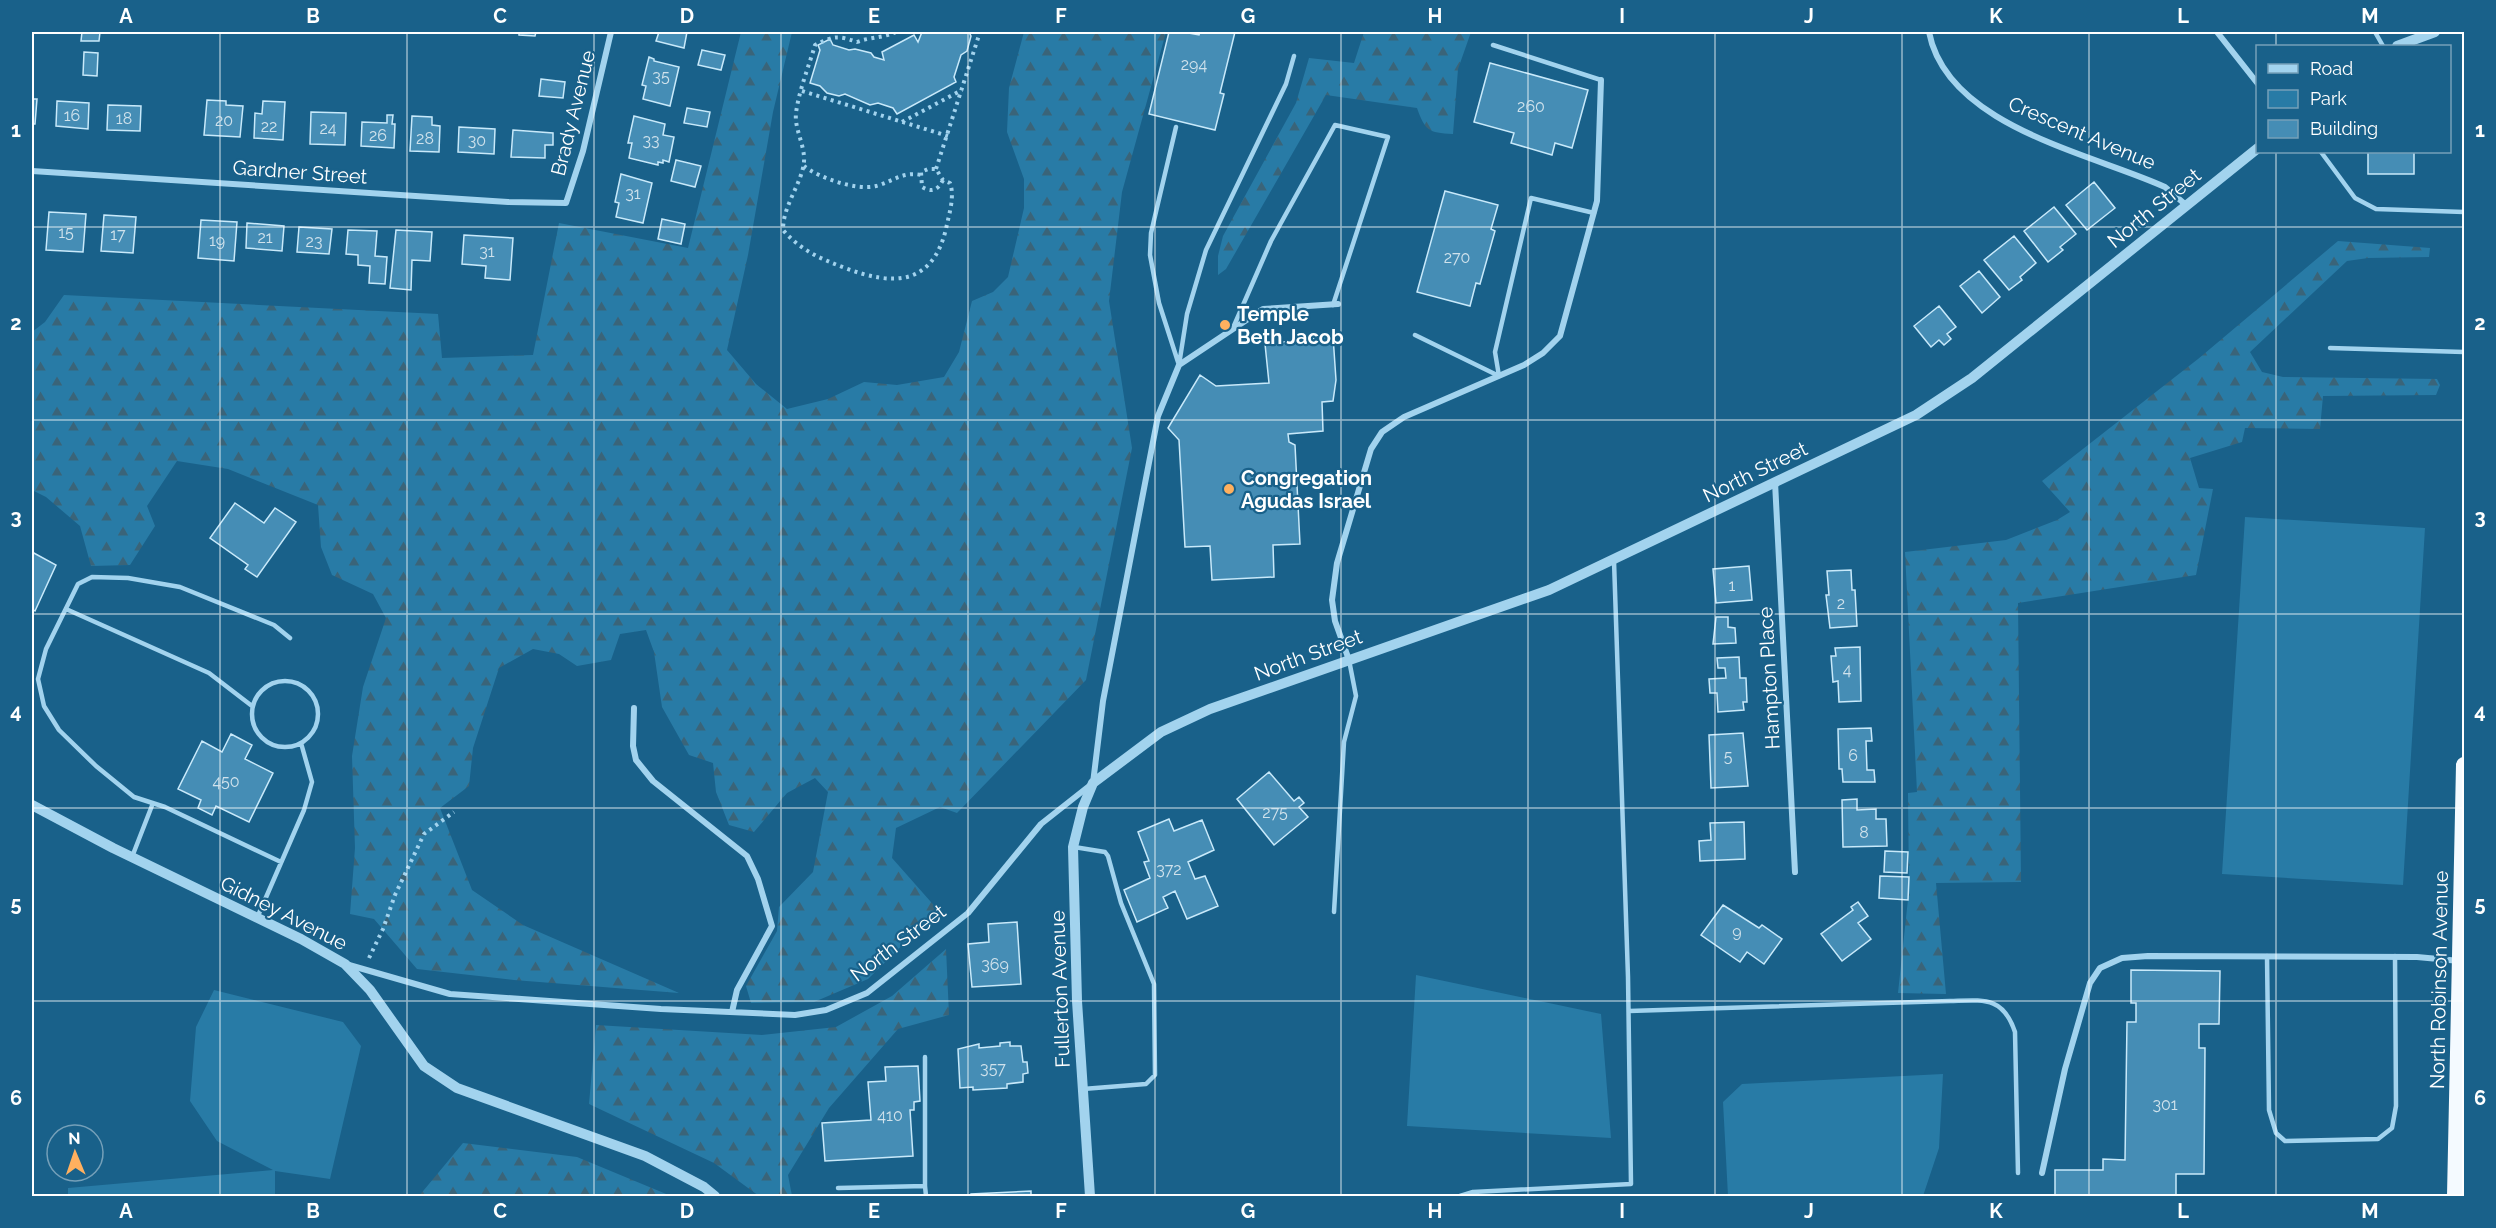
<svg xmlns="http://www.w3.org/2000/svg" width="2496" height="1228" font-family="Raleway,sans-serif">
<defs>
<pattern id="forest-firs" width="22" height="20" patternUnits="userSpaceOnUse" patternTransform="scale(1.5)"><rect width="22" height="20" fill="#287ba6"/><path d="M5 1l3.5 6h-7zM16 11l3.5 6h-7z" fill="#3a6479"/></pattern>
</defs>
<rect width="100%" height="100%" fill="#19618a"/>
<!-- forest -->
<path fill="url(#forest-firs)" d="M741 32H792L773 112 748 255 727 350 756 384 787 409 828 399 864 382 897 385 944 377 959 352 972 301 993 292 1008 277 1024 208V179L1007 132 1009 88 1024 32H1166L1122 192 1109 301 1132 448 1086 680 957 813 940 807 896 828 892 858 938 910 868 979 814 1002 751 1003 746 986 777 931 779 907 813 872 828 792 815 778 787 793 754 832 729 825 716 792 713 763 689 755 662 707 654 652 646 630 620 634 611 660 577 666 559 654 533 649 499 668 473 748 469 786 440 808 472 890 523 925 679 993 514 980 417 969 374 919 350 914 355 848 352 756 363 687 386 618 373 594 332 575 321 547 318 505 228 469 177 461 147 506 155 526 130 565 91 566 80 526 46 497 32 490V332L45 322 64 295 438 314 442 358 533 355 559 223 688 248Z
M1364 32H1471L1458 69 1453 134C1428 133 1425 130 1417 108L1326 95 1226 269 1218 275V256L1223 236 1296 103 1309 58 1354 63Z
M2338 241 2430 248 2429 257 2368 258 2347 261 2250 352 2262 372 2283 377 2437 379 2440 385 2436 395 2323 396 2320 429 2245 428 2242 442 2190 458 2199 488 2213 489 2196 575 2018 603 2021 882 1936 883 1946 994 1898 993 1909 890 1908 793 1917 792 1905 552 2006 540 2057 520 2070 512 2042 481 2198 359Z
M946 949 949 1015 898 1029 829 1108 788 1175 792 1196H759L714 1163 589 1104 596 1025 762 1035 836 1027 892 996Z
M463 1143 577 1157 671 1196H419Z"/>
<!-- park -->
<path fill="#287ba6" d="M2245 517 2425 528 2403 885 2222 874Z
M1416 975 1601 1014 1611 1138 1407 1126Z
M214 990 343 1022 361 1046 330 1179 275 1171V1196H68V1188L273 1170 217 1141 190 1101 196 1027Z
M1943 1074 1939 1148 1923 1196H1728L1723 1102 1742 1084Z"/>
<!-- building -->
<path fill="#458db5" stroke="#c8e9fa" stroke-width="1.5" d="M82 32H100L99 41H81Z
M519 32H536L535 36 519 35Z
M659 32H687L684 48 656 41Z
M922 32H969L971 36 967 51 961 55 954 77 956 82 897 114 893 108 878 103 870 105 845 94 839 96 827 93 820 86 810 83 820 50 818 45 830 39 833 45 849 50 855 49 871 53 874 57 884 60 882 52 914 35 918 42Z
M1169 32H1183L1199 35 1200 32H1235L1220 93 1224 94 1215 130 1149 114Z
M702 50 725 55 721 70 698 65Z
M84 52 98 53 97 76 83 75Z
M649 57 654 59V61L679 67 670 106 643 99 646 86 642 85Z
M1490 63 1588 90 1572 148 1555 143 1552 155 1511 143 1514 133 1474 122Z
M541 79 565 82 563 98 539 96Z
M32 99H37L35 124H32Z
M207 100 226 101V105L243 106 240 137 204 135Z
M57 101 89 103 88 129 56 126Z
M263 101 285 102 283 140 254 138 255 113 262 114Z
M108 105 141 106 140 131 107 130Z
M687 108 710 112 707 127 684 123Z
M311 112 346 113 345 145 310 144Z
M387 115H393L392 124H395L394 148 361 146 362 122 387 123Z
M412 116 432 117V125L440 126 439 152 410 151Z
M634 116 665 124 663 135 674 137 669 162 663 160V163L658 162V165L629 158 632 143H628Z
M459 127 495 129 494 154 458 152Z
M513 130 553 133V145H545V158L511 157Z
M2368 152H2414V174H2368Z
M676 160 701 166 695 187 671 181Z
M621 174 652 183 643 223 616 217 619 203 615 202Z
M2094 182 2115 208 2087 230 2066 205Z
M1445 191 1498 205 1491 229 1495 231 1480 284 1476 283 1470 306 1417 292Z
M2054 207 2076 234 2060 247 2063 250 2048 262 2024 231Z
M49 212 86 214 83 252 46 250Z
M104 215 136 217 133 253 101 251Z
M662 219 685 224 681 244 658 239Z
M201 220 237 222 234 261 198 258Z
M247 223 284 226 282 251 246 248Z
M299 227 332 229 329 254 297 252Z
M348 230 377 231 375 256 387 257 385 284 369 283 370 266 358 265V255L346 254Z
M396 230 432 232 430 261 412 260 411 290 390 288Z
M464 235 513 238 510 280 485 278 486 266 462 264Z
M2014 236 2036 263 2020 277 2022 280 2009 290 1984 260Z
M1979 271 2000 297 1982 313 1960 286Z
M1939 306 1956 327 1947 334 1951 339 1944 345 1939 340 1931 347 1914 326Z
M1333 336 1336 380 1333 401 1322 402 1323 431 1288 434 1289 442 1295 445 1300 544 1273 545 1274 577 1212 580 1210 546 1185 547 1179 440 1168 428 1200 375 1216 386 1269 383 1265 344Z
M235 503 264 523 275 508 296 522 257 577 245 569 248 565 210 538Z
M32 552 56 565 35 611 32 609Z
M1749 566 1752 600 1716 603 1713 569Z
M1851 570 1852 590H1855L1857 626 1830 628 1826 595H1829L1827 571Z
M1716 617H1728V627L1735 628 1736 643 1713 644Z
M1860 647 1861 701 1839 702 1838 681 1833 682 1831 656H1836L1835 648Z
M1739 657 1740 678H1746L1747 702H1743L1744 710 1718 712 1717 693H1710L1709 679 1726 678 1725 668H1718L1717 658Z
M1871 728 1872 741H1866L1867 770H1874L1875 782H1843L1842 769H1839L1838 729Z
M1743 733 1748 786 1711 788 1709 735Z
M231 734 252 745 245 759 273 773 249 822 216 806 212 815 198 808 201 800 178 789 202 741 222 752Z
M1269 772 1294 801 1299 797 1304 803 1299 807 1308 817 1274 845 1237 799Z
M1857 799V810L1876 809V819H1886L1887 846 1843 847 1842 800Z
M1169 819 1174 831 1202 820 1214 850 1188 862 1195 879 1205 876 1218 906 1187 919 1175 891 1163 897 1168 908 1137 922 1124 890 1150 878 1144 862 1149 861 1138 832Z
M1744 822 1745 859 1700 861 1699 841 1711 840 1710 823Z
M1885 851 1908 852 1907 873 1884 872Z
M1880 876 1909 877 1908 900 1879 898Z
M1858 902 1868 916 1858 923 1871 939 1842 961 1821 934 1853 910 1851 907Z
M1723 905 1759 928 1762 925 1782 939 1764 964 1747 952 1740 962 1701 935Z
M1017 922 1021 984 972 987 968 944 989 942 988 924Z
M2131 970 2220 971 2219 1024H2199V1048H2205L2204 1174H2176V1196H2055V1170H2103V1159L2125 1160 2127 1022H2136V1003H2131Z
M1010 1042V1046H1021L1023 1062H1027L1028 1073 1023 1074V1082L1007 1084V1088L973 1090V1087L960 1088 958 1049 979 1044V1048L1000 1046V1043Z
M918 1066 920 1101 914 1102V1110H910L913 1156 825 1161 822 1123 871 1120 868 1082 886 1081 885 1067Z
M1031 1191V1196H971V1194Z"/>
<g fill="none" stroke-linecap="round" stroke-linejoin="round">
<!-- path -->
<path stroke="#a2d3ee" stroke-width="4" stroke-dasharray="3 4.5" stroke-linecap="butt" d="M896 32C883 38 870 37 857 42 837 35 834 36 815 45 809 66 799 90 796 113 794 131 808 149 803 168 798 189 783 207 783 230 800 250 821 259 845 268 893 286 932 286 946 229 949 214 955 197 950 183L943 180 936 169H928L921 172 922 187C932 193 938 190 943 180
M802 91 948 136
M902 122 962 90
M804 166C819 178 857 191 876 186 892 182 903 171 921 175
M936 169 980 32
M369 958 383 929 395 895 424 834 454 812"/>
<!-- service -->
<path stroke="#a2d3ee" stroke-width="4.5" d="M2375 32 2383 46
M1493 45 1601 80
M1176 127 1151 233 1150 255 1159 303 1178 362
M2321 152 2355 198 2376 209 2464 212
M1233 328 1271 241 1335 125 1388 137 1333 305
M1415 335 1499 376 1495 352 1531 198 1594 213
M2330 348 2464 352
M1179 365 1187 314 1206 250 1286 84 1294 56
M66 609 209 673 252 706
M252 714a33 33 0 1 1 66 0a33 33 0 1 1-66 0Z
M1074 847 1105 852 1108 856 1121 903 1154 984 1155 1075 1146 1084 1083 1089
M132 857 153 803
M281 862 165 807 134 797 96 766 59 730 44 706 38 679 46 649 78 584 92 577 128 578 180 587 274 625 290 638
M1334 912 1344 742 1356 696 1349 660
M257 918 304 810 312 782 301 743
M2267 956 2269 1110 2276 1133 2285 1141 2378 1139 2392 1128 2396 1106 2395 956
M1629 1011 1950 1001C1984 1000 2003 996 2015 1032L2018 1173
M925 1186 926 1196
M838 1188 925 1186V1057
M1460 1196 1473 1192 1631 1184 1628 977 1614 561"/>
<!-- minor -->
<path stroke="#a2d3ee" stroke-width="6" d="M1929 32C1947 126 2090 153 2165 187L2186 205
M2217 32 2258 84
M32 171 508 202 566 203 583 151 611 32
M1775 482 1795 872
M1349 660 1335 621 1332 600 1337 563 1371 449 1382 432 1404 417 1524 365 1543 353 1560 336 1597 201 1601 80
M634 708 633 746 636 760 653 781 747 856 758 879 772 926 737 990 732 1012
M349 965 450 994 661 1009 795 1015 826 1010 867 993 968 913 1041 824 1093 783 1103 701 1158 416 1179 365 1263 309 1338 304
M2042 1173 2065 1069 2090 983 2100 968 2122 958 2148 956 2417 957 2460 961"/>
<!-- tertiary -->
<path stroke="#a2d3ee" stroke-width="10" d="M2397 46 2435 32
M32 805 113 848 301 939 345 964 370 990 424 1066 457 1088 645 1156 704 1187 715 1196
M1090 1196 1077 1001 1073 847 1083 807 1093 783 1161 732 1210 709 1549 590 1916 415 1972 378 2258 148"/>
<!-- trunk -->
<path stroke="#f4faff" stroke-width="16" d="M2455 1196 2464 765"/>
</g>
<!-- grid -->
<path fill="none" stroke="#fff" stroke-width="1.5" stroke-opacity="0.55" d="M220 32V1196M407 32V1196M594 32V1196M781 32V1196M968 32V1196M1155 32V1196M1341 32V1196M1528 32V1196M1715 32V1196M1902 32V1196M2089 32V1196M2276 32V46M2276 152V1196M32 227H2464M32 420H2464M32 614H2464M32 808H2464M32 1001H2464"/>
<!-- markers -->
<g fill="#ffb05f" stroke="#19618a" stroke-width="2">
<circle cx="1225" cy="325" r="6"/>
<circle cx="1229" cy="489" r="6"/>
</g>
<g text-anchor="middle" stroke-width="4.5" stroke-linejoin="round" paint-order="stroke">
<!-- number labels -->
<g font-size="16" fill="#d0e2ec">
<text x="1194" y="70">294</text>
<text x="661" y="82">35</text>
<text x="1531" y="112">260</text>
<text x="72" y="121">16</text>
<text x="124" y="124">18</text>
<text x="224" y="126">20</text>
<text x="269" y="132">22</text>
<text x="328" y="134">24</text>
<text x="378" y="141">26</text>
<text x="425" y="144">28</text>
<text x="477" y="146">30</text>
<text x="651" y="146">33</text>
<text x="633" y="199">31</text>
<text x="66" y="238">15</text>
<text x="118" y="240">17</text>
<text x="265" y="243">21</text>
<text x="217" y="246">19</text>
<text x="314" y="247">23</text>
<text x="487" y="257">31</text>
<text x="1457" y="263">270</text>
<text x="1732" y="591">1</text>
<text x="1841" y="609">2</text>
<text x="1847" y="675">4</text>
<text x="1853" y="761">6</text>
<text x="1728" y="762">5</text>
<text x="226" y="787">450</text>
<text x="1275" y="818">275</text>
<text x="1864" y="838">8</text>
<text x="1169" y="875">372</text>
<text x="1737" y="937">9</text>
<text x="995" y="970">369</text>
<text x="993" y="1074">357</text>
<text x="2165" y="1110">301</text>
<text x="890" y="1121">410</text>
</g>
<!-- street labels -->
<g font-size="20" fill="#fff" stroke="#19618a">
<text transform="translate(573 113) rotate(-76)" y="7">Brady Avenue</text>
<text transform="translate(2082 133) rotate(23)" y="7">Crescent Avenue</text>
<text transform="translate(300 172) rotate(4)" y="7">Gardner Street</text>
<text transform="translate(2154 208) rotate(-39)" y="7">North Street</text>
<text transform="translate(1755 472) rotate(-26)" y="7">North Street</text>
<text transform="translate(1308 655) rotate(-20)" y="7">North Street</text>
<text transform="translate(1769 678) rotate(-93)" y="7">Hampton Place</text>
<text transform="translate(284 913) rotate(27)" y="7">Gidney Avenue</text>
<text transform="translate(898 943) rotate(-37)" y="7">North Street</text>
<text transform="translate(2439 980) rotate(-89)" y="7">North Robinson Avenue</text>
<text transform="translate(1060 989) rotate(-92)" y="7">Fullerton Avenue</text>
</g>
<!-- poi labels -->
<g font-size="20" font-weight="bold" fill="#fff" stroke="#19618a" text-anchor="start">
<text x="1237" y="321">Temple<tspan x="1237" dy="23">Beth Jacob</tspan></text>
<text x="1241" y="485">Congregation<tspan x="1241" dy="23">Agudas Israel</tspan></text>
</g>
</g>
<!-- border -->
<rect width="2496" height="1228" fill="none" stroke="#19618a" stroke-width="66"/>
<!-- legend -->
<rect x="2256" y="45" width="195" height="108" fill="#19618a" stroke="#75a0b9" stroke-width="1.5"/>
<rect x="2268" y="64" width="30" height="9" fill="#a2d3ee" stroke="#75a0b9" stroke-width="1.5"/>
<text x="2310" y="75" font-size="18" fill="#ffffff">Road</text>
<rect x="2268" y="90" width="30" height="18" fill="#287ba6" stroke="#75a0b9" stroke-width="1.5"/>
<text x="2310" y="105" font-size="18" fill="#ffffff">Park</text>
<rect x="2268" y="120" width="30" height="18" fill="#458db5" stroke="#75a0b9" stroke-width="1.5"/>
<text x="2310" y="135" font-size="18" fill="#ffffff">Building</text>
<!-- north arrow -->
<g transform="translate(75 1153) rotate(358)"><circle r="28" fill="#19618a" stroke="#75a0b9" stroke-width="1.5"/>
<path d="M0-4.5L10 22L0 15L-10 22Z" fill="#ffb05f"/>
<text y="-9" font-size="16" font-weight="bold" text-anchor="middle" fill="#ffffff">N</text>
</g>
<rect x="33" y="33" width="2430" height="1162" fill="none" stroke="#fff" stroke-width="2"/>
<g font-size="20" text-anchor="middle" font-weight="bold" fill="#fff">
<text x="126" y="23">A</text>
<text x="313" y="23">B</text>
<text x="500" y="23">C</text>
<text x="687" y="23">D</text>
<text x="874" y="23">E</text>
<text x="1061" y="23">F</text>
<text x="1248" y="23">G</text>
<text x="1435" y="23">H</text>
<text x="1622" y="23">I</text>
<text x="1809" y="23">J</text>
<text x="1996" y="23">K</text>
<text x="2183" y="23">L</text>
<text x="2370" y="23">M</text>
<text x="16" y="137">1</text>
<text x="2480" y="137">1</text>
<text x="16" y="330">2</text>
<text x="2480" y="330">2</text>
<text x="16" y="524">3</text>
<text x="2480" y="524">3</text>
<text x="16" y="718">4</text>
<text x="2480" y="718">4</text>
<text x="16" y="911">5</text>
<text x="2480" y="911">5</text>
<text x="16" y="1105">6</text>
<text x="2480" y="1105">6</text>
<text x="126" y="1218">A</text>
<text x="313" y="1218">B</text>
<text x="500" y="1218">C</text>
<text x="687" y="1218">D</text>
<text x="874" y="1218">E</text>
<text x="1061" y="1218">F</text>
<text x="1248" y="1218">G</text>
<text x="1435" y="1218">H</text>
<text x="1622" y="1218">I</text>
<text x="1809" y="1218">J</text>
<text x="1996" y="1218">K</text>
<text x="2183" y="1218">L</text>
<text x="2370" y="1218">M</text>
</g>
</svg>
